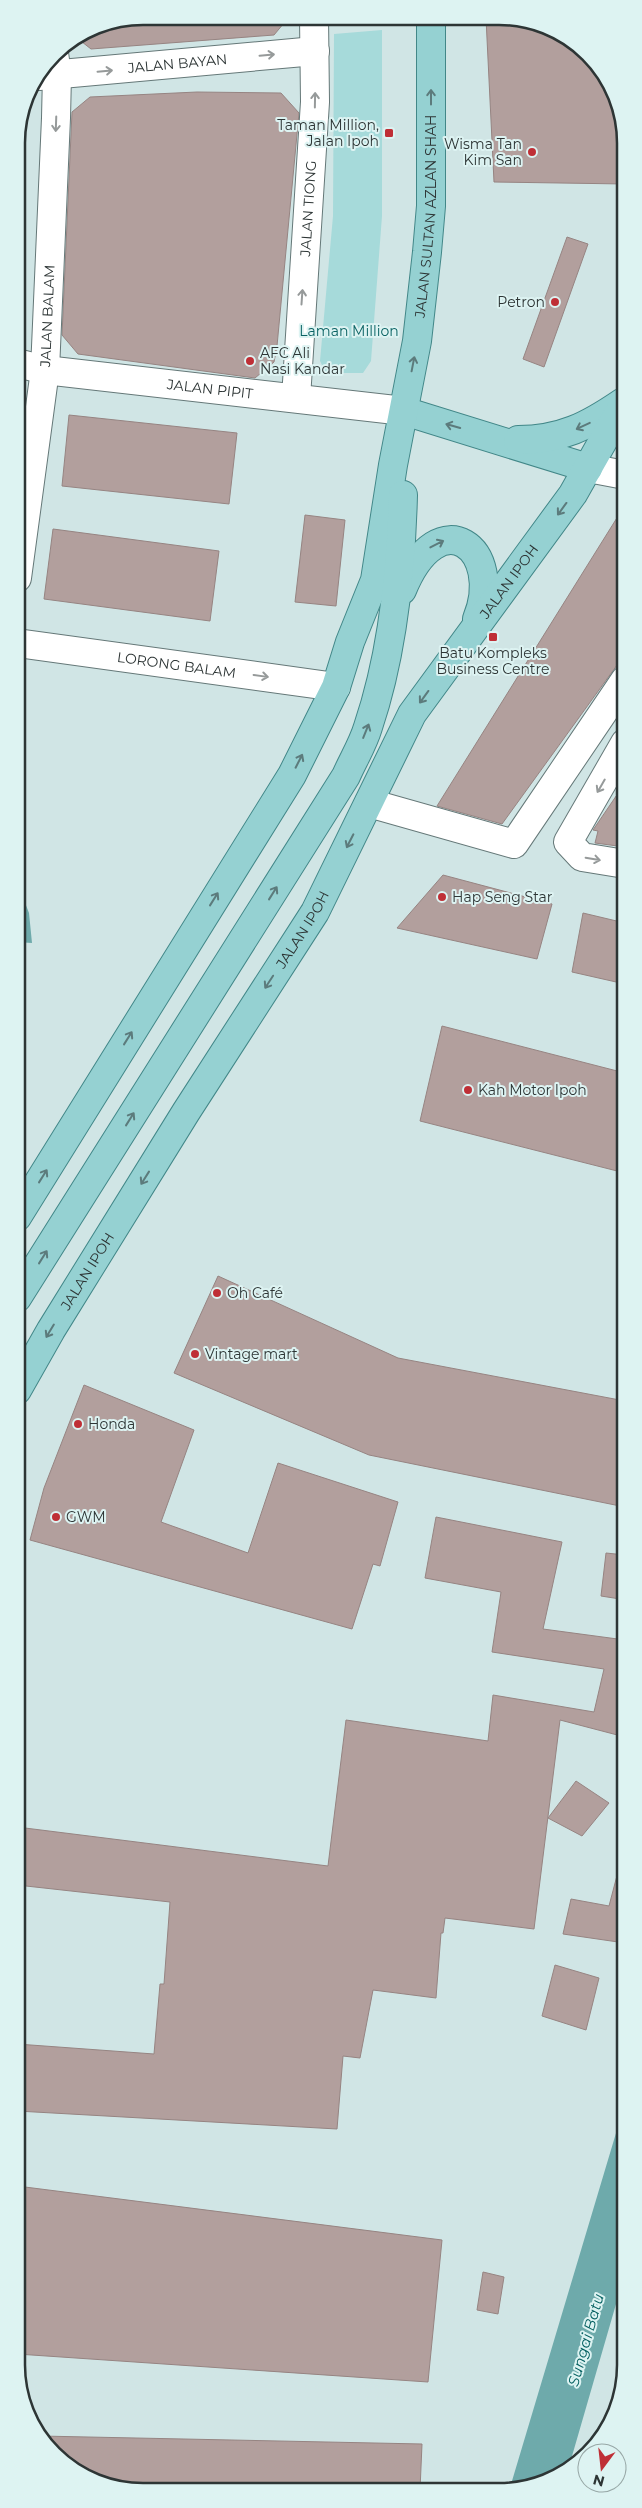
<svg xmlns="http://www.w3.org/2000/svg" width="642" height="2508" font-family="Montserrat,sans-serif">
<rect width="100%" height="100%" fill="#d0e5e5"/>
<!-- green -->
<path fill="#a6dada" d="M382 30V216L371 361 363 373H326L320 361 333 216 334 34Z"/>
<!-- water -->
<path fill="#6eaaab" d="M17 882 29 913 32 943 17 942Z
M625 2103V2273L568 2470 562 2475 515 2491H509Z"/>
<!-- building -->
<path fill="#b29f9d" stroke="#968482" d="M143 16 289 17 274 35 91 49 77 38 95 26Z
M486 18 524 19 589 55 613 87 625 127V184L494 182Z
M197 92 281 93 299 113 277 346 274 362 255 378 78 354 62 335 72 112 90 97Z
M567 237 588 244 544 367 523 359Z
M69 415 237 433 229 504 62 486Z
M625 505V654L502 824 437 806Z
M305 515 345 520 336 606 295 602Z
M53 529 219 551 210 621 44 599Z
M625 783V847L595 843 598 831 593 830Z
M443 875 552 904 537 959 397 928Z
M583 913 625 923V984L572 972Z
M442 1026 625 1073V1173L420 1121Z
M218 1276 398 1358 625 1401V1507L369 1455 174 1373Z
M84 1385 194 1430 161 1522 248 1553 278 1463 398 1502 380 1566 373 1564 352 1629 30 1540 44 1488Z
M436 1517 562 1542 543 1629 625 1640V1737L560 1720 534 1929 445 1918 443 1933H441L436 1998 373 1990 360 2058 343 2056 337 2129 17 2111V2044L154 2054 160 1984H164L170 1902 17 1885V1827L328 1866 346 1720 488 1741 493 1695 594 1712 604 1669 492 1652 501 1592 425 1578Z
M606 1553 625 1555 620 1599 601 1596Z
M576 1781 609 1803 582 1836 548 1818Z
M619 1868 625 1869V1943L563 1934 571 1899 609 1906Z
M555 1965 599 1978 586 2030 542 2016Z
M17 2186 442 2240 428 2382 17 2354Z
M483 2272 504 2277 498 2314 477 2310Z
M40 2436 422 2444 420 2490 118 2489 53 2454Z"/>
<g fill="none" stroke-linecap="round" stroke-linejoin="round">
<defs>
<g id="minor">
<path id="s1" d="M39 76 315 51"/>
<path id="s2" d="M17 363 45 370 404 411"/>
<path id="s3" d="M296 398 315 102 314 17"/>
<path d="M588 468 625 475"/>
<path id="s4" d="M17 578 45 370 56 118 57 75 54 53"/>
<path id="s5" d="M17 643 336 687"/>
<path d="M625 743 568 842 582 857 625 864"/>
<path d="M369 803 514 844 625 680"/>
</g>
<g id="major">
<path d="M404 411 588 468"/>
<path d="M518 440C561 440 588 426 623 402"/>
<path d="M402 590C440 497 505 550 477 619"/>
<path id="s6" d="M17 1217 292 775 336 687 350 642 375 580 393 465 417 341 427 252 431 206V18"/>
<path d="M17 1298 346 776C353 760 363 744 368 727 393 653 401 573 403 495"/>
<path id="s7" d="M17 1390 51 1330 186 1112 315 912 412 714 573 494 625 402"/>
</g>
</defs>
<!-- minor casing -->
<use href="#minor" stroke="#657878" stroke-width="30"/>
<!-- major casing -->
<use href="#major" stroke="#428788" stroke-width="30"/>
<!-- minor -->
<use href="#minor" stroke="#fff" stroke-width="28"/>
<!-- major -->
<use href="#major" stroke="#95d1d2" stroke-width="28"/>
</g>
<!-- one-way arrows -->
<defs><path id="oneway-shaft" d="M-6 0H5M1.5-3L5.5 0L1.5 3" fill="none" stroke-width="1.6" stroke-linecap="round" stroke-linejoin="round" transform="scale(1.25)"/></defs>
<g stroke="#969a9a">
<use href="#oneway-shaft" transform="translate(267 55) rotate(-5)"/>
<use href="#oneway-shaft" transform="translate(105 71) rotate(-5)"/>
<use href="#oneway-shaft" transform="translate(315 100) rotate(-89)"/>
<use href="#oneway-shaft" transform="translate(56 124) rotate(92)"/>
<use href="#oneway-shaft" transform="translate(302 297) rotate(-86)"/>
<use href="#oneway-shaft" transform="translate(261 676) rotate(8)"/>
<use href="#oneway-shaft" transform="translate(601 786) rotate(120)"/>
<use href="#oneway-shaft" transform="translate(593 859) rotate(10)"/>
</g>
<g stroke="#5c7b7c">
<use href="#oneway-shaft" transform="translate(431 97) rotate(-90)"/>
<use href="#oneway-shaft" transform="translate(413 364) rotate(-79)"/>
<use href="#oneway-shaft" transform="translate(453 426) rotate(-164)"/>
<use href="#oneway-shaft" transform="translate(583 426) rotate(155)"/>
<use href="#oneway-shaft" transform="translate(562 509) rotate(126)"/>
<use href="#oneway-shaft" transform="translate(437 544) rotate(-27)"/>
<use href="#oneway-shaft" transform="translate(424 697) rotate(126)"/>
<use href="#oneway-shaft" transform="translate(366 731) rotate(-68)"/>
<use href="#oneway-shaft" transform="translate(299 761) rotate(-63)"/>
<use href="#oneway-shaft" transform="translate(350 841) rotate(117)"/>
<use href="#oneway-shaft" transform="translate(273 893) rotate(-58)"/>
<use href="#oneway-shaft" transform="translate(214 899) rotate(-58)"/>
<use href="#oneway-shaft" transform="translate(269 982) rotate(123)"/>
<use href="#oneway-shaft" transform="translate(128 1038) rotate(-58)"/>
<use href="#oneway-shaft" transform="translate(130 1119) rotate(-58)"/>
<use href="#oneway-shaft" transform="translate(43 1176) rotate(-58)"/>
<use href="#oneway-shaft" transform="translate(145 1178) rotate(122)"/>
<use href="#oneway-shaft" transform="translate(43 1257) rotate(-58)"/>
<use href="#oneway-shaft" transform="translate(50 1331) rotate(121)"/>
</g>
<!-- markers -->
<g fill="#bf2f36" stroke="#ddf3f2" stroke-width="2">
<rect x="384" y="128" width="10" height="10" rx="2.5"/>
<circle cx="532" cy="152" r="5"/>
<circle cx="555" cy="302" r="5"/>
<circle cx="250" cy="361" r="5"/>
<rect x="488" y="632" width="10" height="10" rx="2.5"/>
<circle cx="442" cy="897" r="5"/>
<circle cx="468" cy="1090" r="5"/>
<circle cx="217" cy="1293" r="5"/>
<circle cx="195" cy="1354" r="5"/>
<circle cx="78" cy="1424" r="5"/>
<circle cx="56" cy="1517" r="5"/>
</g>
<g text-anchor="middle" stroke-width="4" stroke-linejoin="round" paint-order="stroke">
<!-- street labels -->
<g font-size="14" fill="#2d3535" stroke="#ddf3f2">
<text dy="5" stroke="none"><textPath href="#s1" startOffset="139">JALAN BAYAN</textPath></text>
<text dy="5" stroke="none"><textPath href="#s3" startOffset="190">JALAN TIONG</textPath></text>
<text dy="5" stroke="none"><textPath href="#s6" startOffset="1101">JALAN SULTAN AZLAN SHAH</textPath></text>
<text dy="5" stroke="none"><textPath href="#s4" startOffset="264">JALAN BALAM</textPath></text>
<text dy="5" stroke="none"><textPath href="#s2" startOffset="195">JALAN PIPIT</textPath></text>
<text dy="5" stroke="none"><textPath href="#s7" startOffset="948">JALAN IPOH</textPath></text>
<text dy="5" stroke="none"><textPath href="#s5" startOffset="161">LORONG BALAM</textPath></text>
<text dy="5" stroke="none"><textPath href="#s7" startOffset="542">JALAN IPOH</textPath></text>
<text dy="5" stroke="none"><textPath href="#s7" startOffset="138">JALAN IPOH</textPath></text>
</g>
<!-- poi labels -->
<g font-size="14" fill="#2d3535" stroke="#ddf3f2" text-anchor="start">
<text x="379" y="130" text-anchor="end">Taman Million,<tspan x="379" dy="16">Jalan Ipoh</tspan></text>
<text x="522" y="149" text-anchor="end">Wisma Tan<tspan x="522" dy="16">Kim San</tspan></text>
<text x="545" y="307" text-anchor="end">Petron</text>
<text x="260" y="358">AFC Ali<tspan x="260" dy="16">Nasi Kandar</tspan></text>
<text x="493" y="658" text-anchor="middle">Batu Kompleks<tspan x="493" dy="16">Business Centre</tspan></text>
<text x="452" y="902">Hap Seng Star</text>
<text x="478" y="1095">Kah Motor Ipoh</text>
<text x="227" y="1298">Oh Café</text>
<text x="205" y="1359">Vintage mart</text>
<text x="88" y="1429">Honda</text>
<text x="66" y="1522">GWM</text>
</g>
<!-- park labels -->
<g font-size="14" fill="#0b6364" stroke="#ddf3f2">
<text x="349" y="336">Laman Million</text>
</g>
<!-- water labels -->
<g font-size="15" font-style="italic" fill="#056061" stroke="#ddf3f2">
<text transform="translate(586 2340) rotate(-74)" y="5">Sungai Batu</text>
</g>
</g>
<!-- crop -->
<path d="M0 0H642V2508H0ZM143 25H499A118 118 0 0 1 617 143V2365A118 118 0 0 1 499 2483H143A118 118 0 0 1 25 2365V143A118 118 0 0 1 143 25Z" fill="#ddf3f2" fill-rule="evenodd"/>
<path fill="none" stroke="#2d3535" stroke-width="2.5" d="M143 25H499A118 118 0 0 1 617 143V2365A118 118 0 0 1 499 2483H143A118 118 0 0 1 25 2365V143A118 118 0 0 1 143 25Z"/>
<!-- north arrow -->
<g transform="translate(602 2468) rotate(195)"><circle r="24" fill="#ddf3f2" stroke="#97a7a6"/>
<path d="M0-4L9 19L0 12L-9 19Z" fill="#bf2f36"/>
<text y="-8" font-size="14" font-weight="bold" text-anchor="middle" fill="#2d3535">N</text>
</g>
</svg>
